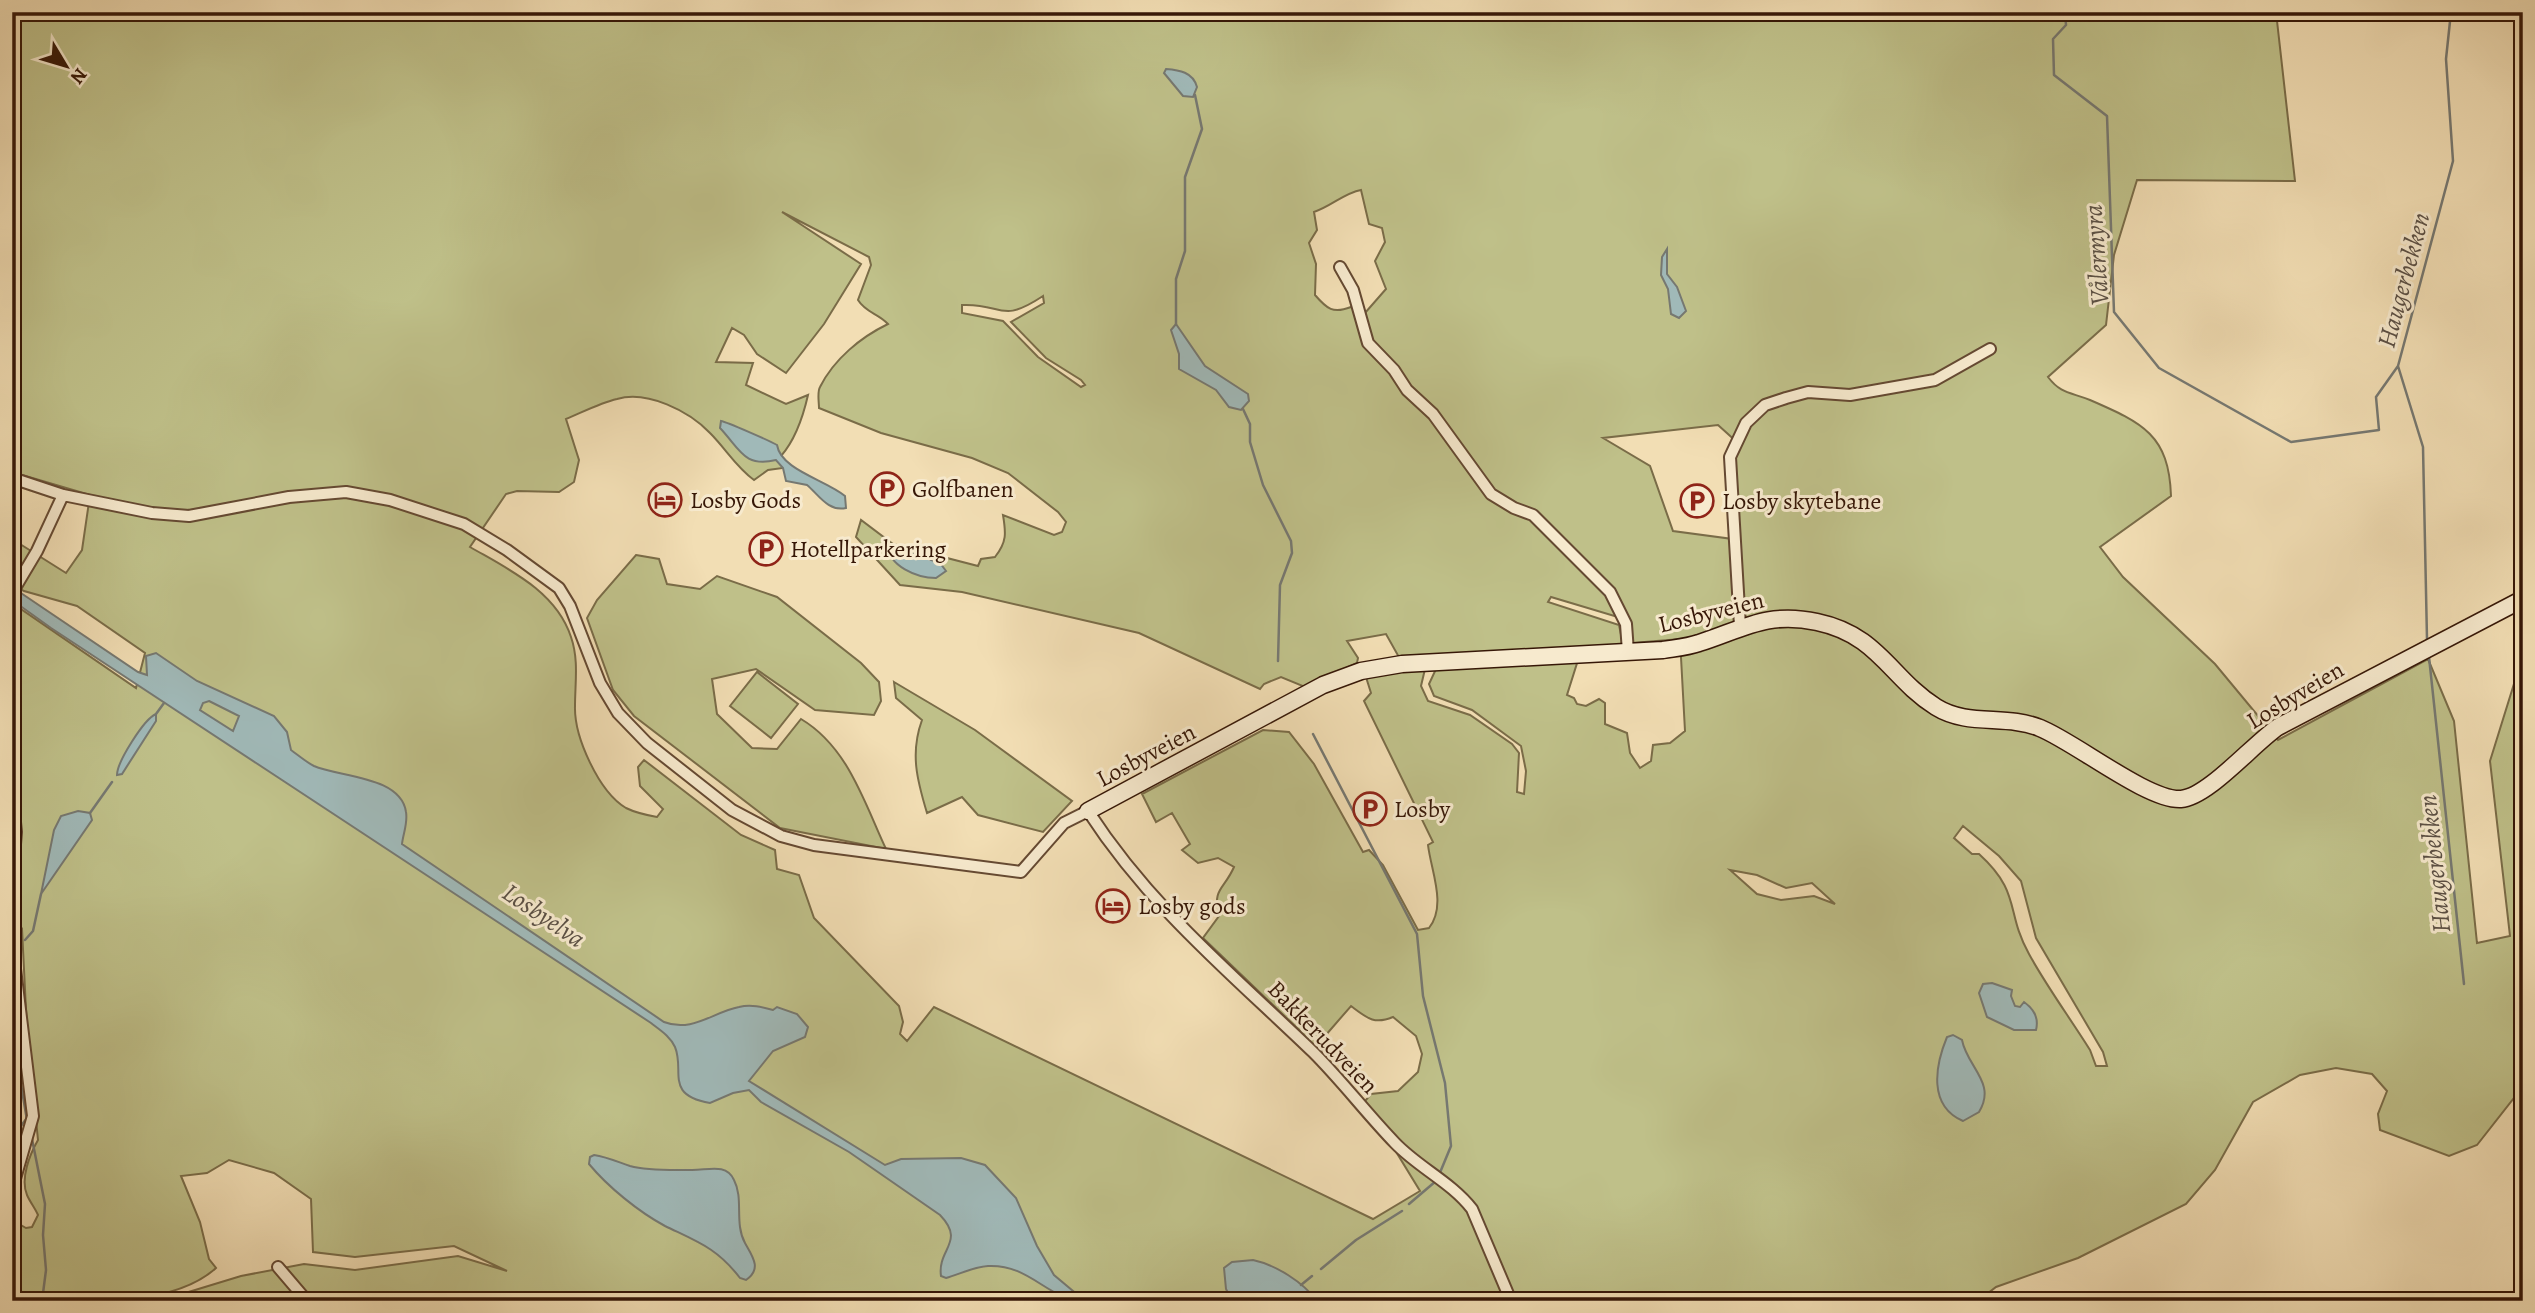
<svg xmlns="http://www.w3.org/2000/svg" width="2535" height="1313" font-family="Alegreya,serif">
<rect width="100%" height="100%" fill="#f2deb4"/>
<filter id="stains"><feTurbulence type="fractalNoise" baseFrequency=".00286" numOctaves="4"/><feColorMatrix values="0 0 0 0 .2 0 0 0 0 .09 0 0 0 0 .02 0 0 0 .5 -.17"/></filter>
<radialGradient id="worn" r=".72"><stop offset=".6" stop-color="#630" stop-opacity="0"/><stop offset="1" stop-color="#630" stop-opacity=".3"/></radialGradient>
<!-- green -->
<path fill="#bfc089" stroke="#7a6c48" stroke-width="2" fill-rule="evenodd" d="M12 12H2276L2295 181 2137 180 2114 255 2106 325 2048 377C2061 394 2070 392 2090 400 2143 423 2169 435 2171 496L2100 547 2123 577 2215 664 2278 740 2428 659 2454 721 2477 943 2510 936 2490 761 2518 671 2523 668V1096L2514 1098 2477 1145 2449 1156 2380 1130 2378 1114 2387 1091 2372 1074 2336 1068 2300 1075 2253 1102 2215 1170 2186 1204 2078 1258 1996 1287 1978 1301H159L241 1276 304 1264 355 1270 458 1256 507 1271 454 1246 355 1257 313 1252 311 1199 274 1173 229 1160 207 1173 181 1176 200 1222 209 1259 216 1268C170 1310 72 1301 12 1301V1220L26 1228 32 1227 38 1215C35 1208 30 1202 27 1195 20 1178 30 1154 38 1140L27 1030 22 929 12 935V603L136 688 145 653 77 606 24 591 12 584V539L66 573 82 550 90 495 12 472ZM1361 190 1369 224 1382 228 1385 242 1375 261 1386 289 1365 313 1351 307C1333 314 1327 309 1315 295L1316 264 1309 243 1317 230 1314 212C1332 206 1344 193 1361 190ZM782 212 869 257 871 265 858 300C866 313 878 313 888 324 861 337 834 359 820 387 817 392 819 402 819 408L881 433 972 458 1008 473 1058 512 1066 522 1062 532 1054 535 1003 515C1006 533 1007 542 995 557L981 559 978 566 893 544 861 520 856 537 900 585 962 592 1139 633 1260 689 1264 684 1281 677 1305 687 1357 663 1358 658 1347 641 1386 634 1400 659 1617 647 1623 644 1619 625 1548 602 1551 597 1628 620 1632 643 1680 639 1685 731 1670 743 1653 745 1651 761 1640 768 1630 753 1627 733 1605 724V703L1599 699 1586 706 1577 704 1574 698 1567 695 1578 660 1436 669 1429 684 1434 696 1472 710 1521 746 1526 771 1524 794 1517 792 1519 753 1512 744 1470 715 1428 701 1421 686 1425 669 1365 674 1371 693 1364 701 1433 842 1428 845C1431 871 1447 905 1429 928L1418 930 1383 865 1369 850 1363 852 1314 764 1289 732 1263 730 1142 794 1156 822 1172 813 1190 844 1182 850 1198 863 1218 858 1234 867C1224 890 1212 888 1219 916L1203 938 1300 1031 1314 1048 1326 1051 1330 1046 1325 1036 1351 1006C1367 1018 1374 1025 1393 1017L1416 1036 1422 1054 1418 1072 1398 1091 1371 1094 1365 1101 1420 1191 1373 1219 934 1007 907 1041 900 1034 903 1022 899 1006 814 918 799 875 777 869 775 850 741 835 644 760 638 767 640 786 663 809 657 817C646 815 636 813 626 808 599 792 574 737 575 706 575 683 579 660 571 637 556 591 508 569 470 547L506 494 517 491 559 492 574 482 579 460 566 419C583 412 600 403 617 399 647 390 689 411 710 433 726 449 736 467 754 480L768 470 783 468 781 456C796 439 803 417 808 395L786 404 746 385 753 363 716 362 732 328 744 335 757 354 786 373 824 324 861 264ZM1043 296 1044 303 1011 322 1046 358 1081 380 1085 385 1081 387 1038 357 1003 321 962 313V305C1004 303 999 325 1043 296ZM1718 425 1739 444 1730 457 1733 539 1673 531 1650 466 1603 438ZM1963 826 1999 856 2021 881 2036 938 2103 1052 2107 1066H2096L2090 1050C2070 1018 2047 987 2029 954 2005 911 2022 893 1979 854H1972L1954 838ZM1730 870 1757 875 1786 888 1812 883 1835 904 1814 896 1781 900 1757 894Z
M636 555 659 559 667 584 700 589 717 576 777 597 861 663 879 682 881 701 874 715 815 710 756 669 712 679 717 714 752 748 777 749 801 719C848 747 864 802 886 849L780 828 634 716 613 690 587 618 597 600Z
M757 672 798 704 771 738 730 706Z
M894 682 975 730 1072 801 1043 832 978 815 962 797 927 813C917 780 910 753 922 720L896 698Z"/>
<!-- water -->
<path fill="#a0b9b8" stroke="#767871" stroke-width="2" fill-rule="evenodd" d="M1166 69C1179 70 1193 72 1197 87L1193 97 1183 96 1164 73Z
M1667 249V274L1677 287 1686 311 1679 318 1671 314 1668 289 1661 275 1662 257Z
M1176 324 1205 366 1248 394 1249 401 1241 410 1229 407 1216 390 1179 369V354L1171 330Z
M721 421C727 422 770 441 777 445 781 470 826 480 845 496L846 508C828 512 818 494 807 485L786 481 783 468 776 460C744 468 740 449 720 428Z
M888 545 940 563 946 571 936 578C917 578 888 566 888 545Z
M12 587 138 672 147 675 146 656 156 653 197 681 274 716 287 732 291 750C298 755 306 762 314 766 339 777 401 776 406 812 408 823 403 834 402 844L664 1022C692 1033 713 1012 739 1007 751 1004 762 1007 773 1010L777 1007 797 1014 808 1027 805 1037 773 1051 749 1081 885 1165 901 1159 961 1158 985 1165 1016 1198 1037 1246 1054 1275 1085 1301C1048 1301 1031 1264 988 1266 973 1267 960 1274 946 1278L941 1276C937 1249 966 1242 940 1215L849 1152 761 1102 749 1090 733 1093 710 1103C664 1095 685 1071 675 1047 670 1036 660 1030 651 1023L51 628 12 600ZM209 701 239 716 233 731 200 710 203 703Z
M156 714V721L122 774 117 775C117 762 144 719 156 714Z
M78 811 90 813 92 820 41 894 54 830 61 816Z
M1992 983 2012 990 2011 996 2015 1006 2020 1007 2024 1002C2034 1009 2039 1018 2036 1030H2014L1987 1017 1979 993 1983 984Z
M1953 1035 1962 1040C1967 1067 1997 1083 1979 1112L1963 1121C1928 1106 1935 1066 1947 1037Z
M594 1155C607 1157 618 1162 630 1166 648 1171 672 1170 690 1170 706 1171 726 1162 734 1180 744 1199 734 1223 745 1243 753 1257 762 1269 746 1280L740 1278C717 1248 698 1242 665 1226 639 1212 608 1187 589 1164L590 1157Z
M1253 1260C1276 1265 1303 1282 1317 1301H1232L1226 1289 1224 1268 1232 1262Z"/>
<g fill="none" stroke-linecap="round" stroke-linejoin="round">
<!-- stream -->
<path stroke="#767871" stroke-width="2.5" d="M2065 12 2066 25 2053 39 2054 75 2107 116 2114 312 2159 368 2291 442 2379 430 2376 397 2398 366
M1176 324V279L1185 251V177L1202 129 1195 95
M1243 409 1250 424V442L1263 485 1291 541 1292 553 1280 585 1278 661
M2427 639 2423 447 2398 366 2453 161 2446 59 2451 12
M2429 657 2464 984
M156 714 164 703
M1313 734 1417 934 1423 996 1445 1083 1451 1146 1439 1175
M90 813 112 782
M25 940 33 931 41 894
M12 1031 27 1120
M32 1139 45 1204 43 1235 46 1270 42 1301
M12 1156 17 1131 27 1118
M1409 1204 1436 1181
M1321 1269 1356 1240 1402 1211
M1301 1285 1312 1276"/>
<defs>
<path id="street" d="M1340 267 1353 290 1368 343 1394 370 1407 390 1433 414 1491 494 1514 508 1533 515 1610 592 1626 624 1628 652
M12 478 63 495 152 513 189 516 289 497 346 492 390 500 464 524 507 550 559 588 570 606 600 683 618 713 647 743 732 810 781 836 814 845 1021 872 1064 823 1088 811C1151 908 1231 973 1313 1052 1342 1081 1367 1114 1395 1143 1419 1168 1451 1182 1472 1209L1511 1301
M12 593 37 551 63 495
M1740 626 1730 457 1746 423 1765 405 1786 398 1808 392 1850 395 1935 380 1990 349
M12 793 16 832 12 881
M12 944 33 1116 12 1189
M278 1267 307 1301"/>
<path id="secondary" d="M1088 811 1323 685 1361 671 1402 664 1663 650C1675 648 1688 647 1699 643 1743 629 1768 611 1817 622 1879 635 1890 678 1936 707 1968 727 2006 714 2040 728 2075 742 2148 801 2181 799 2208 797 2253 744 2278 727L2523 599"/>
</defs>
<!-- street casing -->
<use href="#street" stroke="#654932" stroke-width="14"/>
<!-- secondary casing -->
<use href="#secondary" stroke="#361707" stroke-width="19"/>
<!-- street -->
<use href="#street" stroke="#f7eace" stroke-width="10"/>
<!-- secondary -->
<use href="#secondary" stroke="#f7eace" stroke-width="16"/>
</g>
<!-- icons -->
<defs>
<symbol id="parking-ring" viewBox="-11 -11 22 22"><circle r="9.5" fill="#f7eace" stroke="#8f2418" stroke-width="1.5"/><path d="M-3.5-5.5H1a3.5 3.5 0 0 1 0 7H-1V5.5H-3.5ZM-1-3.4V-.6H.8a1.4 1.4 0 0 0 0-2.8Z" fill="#8f2418"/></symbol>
<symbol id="hotel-ring" viewBox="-11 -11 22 22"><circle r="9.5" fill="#f7eace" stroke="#8f2418" stroke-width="1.5"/><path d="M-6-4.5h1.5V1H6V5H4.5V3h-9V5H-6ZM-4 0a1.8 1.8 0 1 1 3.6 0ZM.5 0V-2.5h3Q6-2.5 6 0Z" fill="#8f2418"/></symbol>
</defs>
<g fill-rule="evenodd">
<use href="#parking-ring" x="868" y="470" width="38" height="38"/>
<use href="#hotel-ring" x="646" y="481" width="38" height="38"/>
<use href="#parking-ring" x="1678" y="482" width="38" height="38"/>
<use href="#parking-ring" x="747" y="530" width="38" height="38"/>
<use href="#parking-ring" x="1351" y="790" width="38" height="38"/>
<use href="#hotel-ring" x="1094" y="887" width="38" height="38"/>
</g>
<g text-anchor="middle" stroke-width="6" stroke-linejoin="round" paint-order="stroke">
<!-- poi labels -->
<g font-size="24" fill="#361707" stroke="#f7eace" text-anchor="start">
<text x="912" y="497">Golfbanen</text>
<text x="690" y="508">Losby Gods</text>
<text x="1722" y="509">Losby skytebane</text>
<text x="790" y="557">Hotellparkering</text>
<text x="1394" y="817">Losby</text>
<text x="1138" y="914">Losby gods</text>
</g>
<!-- street labels -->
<g font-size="24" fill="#361707" stroke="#f7eace">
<text transform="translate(1711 612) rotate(-14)" y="8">Losbyveien</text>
<text transform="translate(2295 695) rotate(-31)" y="8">Losbyveien</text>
<text transform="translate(1146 755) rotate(-28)" y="8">Losbyveien</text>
<text transform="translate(1323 1037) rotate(46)" y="8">Bakkerudveien</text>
</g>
<!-- water labels -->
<g font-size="26" font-style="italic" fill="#5b5045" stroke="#f7eace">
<text transform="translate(2096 255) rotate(-94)" y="9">Vålermyra</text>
<text transform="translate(2403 280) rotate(-75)" y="9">Haugerbekken</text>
<text transform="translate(2434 864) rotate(-96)" y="9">Haugerbekken</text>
<text transform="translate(544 915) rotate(34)" y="9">Losbyelva</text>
</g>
</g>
<!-- margin -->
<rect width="2535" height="1313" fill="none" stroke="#f2deb4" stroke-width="42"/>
<rect x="14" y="14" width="2507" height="1285" fill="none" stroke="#361707" stroke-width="3.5"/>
<rect x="21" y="21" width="2493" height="1271" fill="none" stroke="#361707" stroke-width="2"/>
<!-- north arrow -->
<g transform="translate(66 66) rotate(128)" stroke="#f7eace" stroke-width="5" paint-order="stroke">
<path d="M0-5L12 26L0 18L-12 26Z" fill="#361707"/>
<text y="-10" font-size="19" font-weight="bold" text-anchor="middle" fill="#361707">N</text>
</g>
<rect width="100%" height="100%" filter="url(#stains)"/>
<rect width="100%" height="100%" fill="url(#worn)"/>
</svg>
